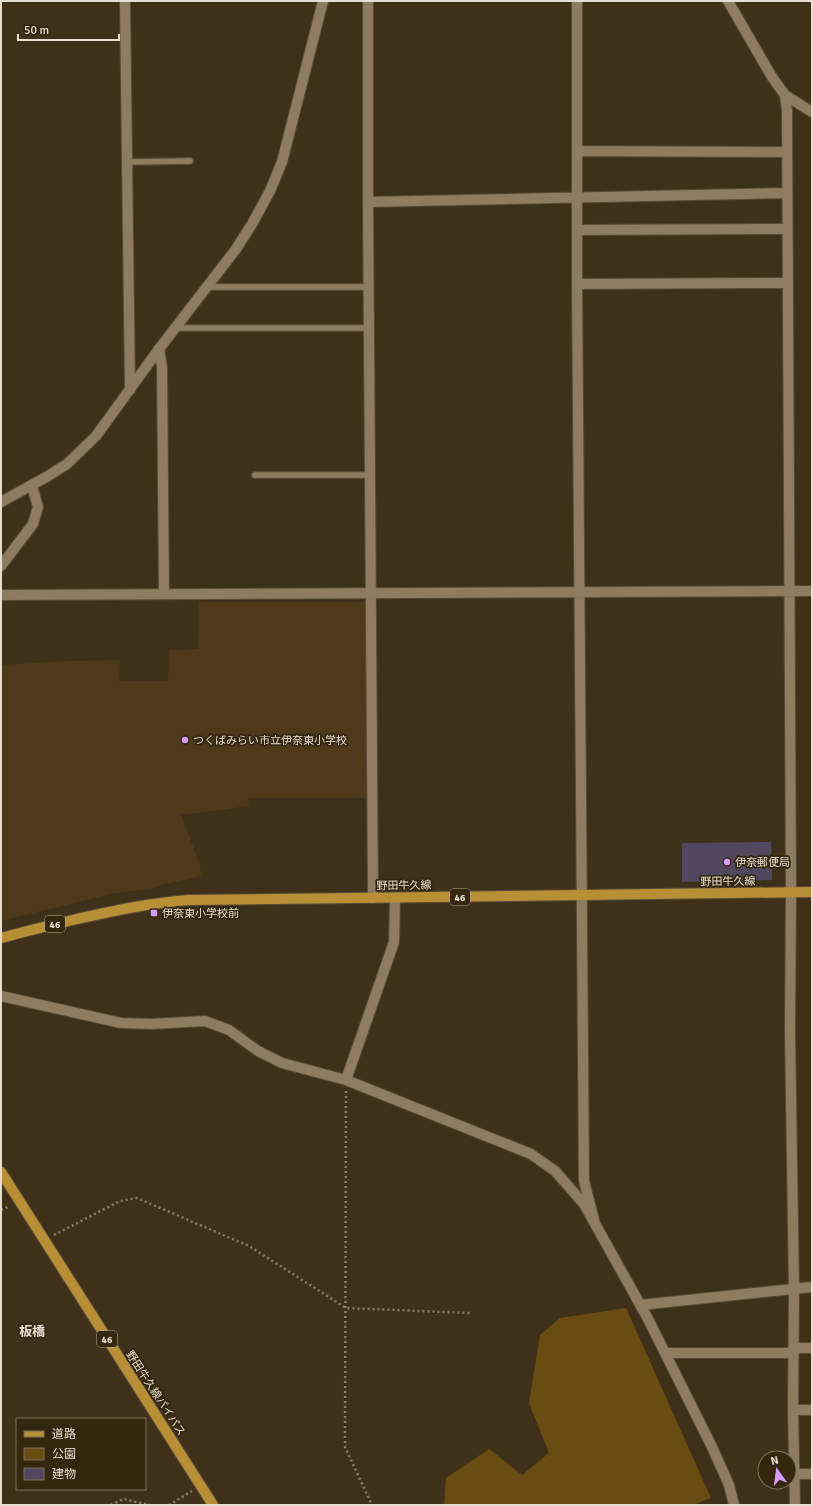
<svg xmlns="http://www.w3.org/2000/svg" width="813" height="1506" font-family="Signika,'Noto Sans JP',sans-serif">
<rect width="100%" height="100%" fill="#3f3119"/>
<!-- built -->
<path fill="#4c3a1b" d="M199 602H367L369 798H248L249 806 181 815 200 865 201 876 161 885 159 887 111 894 1 921V665L71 661 120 660 119 681H168L169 650 198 649Z"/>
<!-- green -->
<path fill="#694c12" d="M626 1308 711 1498 693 1505H444L446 1478 489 1449 522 1475 549 1453 529 1403 540 1335 560 1318Z"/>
<!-- building -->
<path fill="#53465f" d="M771 842 772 880 682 882V843Z"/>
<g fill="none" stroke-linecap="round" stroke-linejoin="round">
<defs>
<path id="service" d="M127 162 190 161
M206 287H369
M175 328H369
M255 475H370"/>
<path id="minor" d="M125 1 130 390
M368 1V202L373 898
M577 1V284L584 1181 595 1224
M728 1 772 77 785 95 812 112
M785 95 787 111 791 892 790 1032 794 1289 793 1410 795 1505
M577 151 787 152
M368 202 786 193
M577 230 787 229
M577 284 787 283
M159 349 162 367 164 594
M1 595 812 591
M1 996 121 1023 151 1024 205 1021 229 1030 258 1051 282 1063 346 1080 531 1154 555 1171 584 1204 647 1317 712 1447 729 1485 734 1505
M346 1080 394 942 395 898
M640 1305 812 1287
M793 1348H812
M665 1353H794
M793 1410H812
M794 1474H812"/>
<path id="tertiary" d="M1 502 48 476 67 464 96 436 159 349 236 249 252 224 270 191 282 162 323 1
M1 566 33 524 38 507 32 486"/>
<path id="primary" d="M1 938C25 931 49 926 73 920 112 911 149 903 189 900L812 892
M1 1172 213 1505"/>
</defs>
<!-- service casing -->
<use href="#service" stroke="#584c38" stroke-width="8"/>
<!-- minor casing -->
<use href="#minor" stroke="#584c38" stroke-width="12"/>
<!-- tertiary casing -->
<use href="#tertiary" stroke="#584c38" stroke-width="12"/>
<!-- primary casing -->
<use href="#primary" stroke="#584c38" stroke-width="12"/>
<!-- path -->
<path stroke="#8a7e6b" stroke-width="2.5" stroke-dasharray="2 3" stroke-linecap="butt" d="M346 1091 345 1447 372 1505
M1 1210 10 1206
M54 1235 120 1201 137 1198 249 1246 346 1308 470 1313
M111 1505 123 1499 150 1505
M169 1505 192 1491"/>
<!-- service -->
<use href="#service" stroke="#8d7c61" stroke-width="5.5"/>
<!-- minor -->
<use href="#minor" stroke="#8d7c61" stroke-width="10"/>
<!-- tertiary -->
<use href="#tertiary" stroke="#8d7c61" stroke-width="10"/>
<!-- primary -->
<use href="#primary" stroke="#b98f35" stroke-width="10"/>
</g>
<!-- markers -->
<g fill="#d29dfd" stroke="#35270e" stroke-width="1.5">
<circle cx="185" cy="740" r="4"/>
<circle cx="727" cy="862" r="4"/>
<rect x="150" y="909" width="8" height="8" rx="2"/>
</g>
<g text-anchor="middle" stroke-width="3.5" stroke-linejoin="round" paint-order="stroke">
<!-- shield labels -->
<g fill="#35270e" stroke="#b2a796" stroke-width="1">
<rect x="450" y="889" width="20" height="16" rx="3"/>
<rect x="45" y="916" width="20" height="16" rx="3"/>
<rect x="97" y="1331" width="20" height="16" rx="3"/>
</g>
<g font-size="10" font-weight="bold" fill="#e7ded0">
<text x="460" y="901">46</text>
<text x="55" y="928">46</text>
<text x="107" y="1343">46</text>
</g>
<!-- poi labels -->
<g font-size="11" fill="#e7ded0" stroke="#35270e" text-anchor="start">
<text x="193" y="744">つくばみらい市立伊奈東小学校</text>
<text x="735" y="866">伊奈郵便局</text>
<text x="162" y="917">伊奈東小学校前</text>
</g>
<!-- street labels -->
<g font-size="11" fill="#e7ded0" stroke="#35270e">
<text transform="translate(728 881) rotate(-1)" y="4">野田牛久線</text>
<text transform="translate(404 885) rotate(-1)" y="4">野田牛久線</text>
<text transform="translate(156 1393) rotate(57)" y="4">野田牛久線バイパス</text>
</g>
<!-- quarter labels -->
<g font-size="13" font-weight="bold" fill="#e7ded0" stroke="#35270e">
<text x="32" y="1336">板橋</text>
</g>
</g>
<!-- border -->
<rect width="813" height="1506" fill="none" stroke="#e7ded0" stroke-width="4"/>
<!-- legend -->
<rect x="16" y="1418" width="130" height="72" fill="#35270e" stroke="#7c705c"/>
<rect x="24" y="1431" width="20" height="6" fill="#b98f35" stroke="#7c705c"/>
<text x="52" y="1438" font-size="12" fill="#e7ded0">道路</text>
<rect x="24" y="1448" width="20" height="12" fill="#694c12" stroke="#7c705c"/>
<text x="52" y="1458" font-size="12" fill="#e7ded0">公園</text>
<rect x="24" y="1468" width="20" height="12" fill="#53465f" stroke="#7c705c"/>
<text x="52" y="1478" font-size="12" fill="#e7ded0">建物</text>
<!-- north arrow -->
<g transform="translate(777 1470) rotate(346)"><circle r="19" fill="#35270e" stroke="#7c705c"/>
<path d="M0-3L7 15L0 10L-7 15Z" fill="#d29dfd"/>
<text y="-6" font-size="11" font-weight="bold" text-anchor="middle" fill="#e7ded0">N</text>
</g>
<!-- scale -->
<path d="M18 34v6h101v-6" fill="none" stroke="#e7ded0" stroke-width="2"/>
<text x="24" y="34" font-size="12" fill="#e7ded0" stroke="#35270e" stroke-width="3" paint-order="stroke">50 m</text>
</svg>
